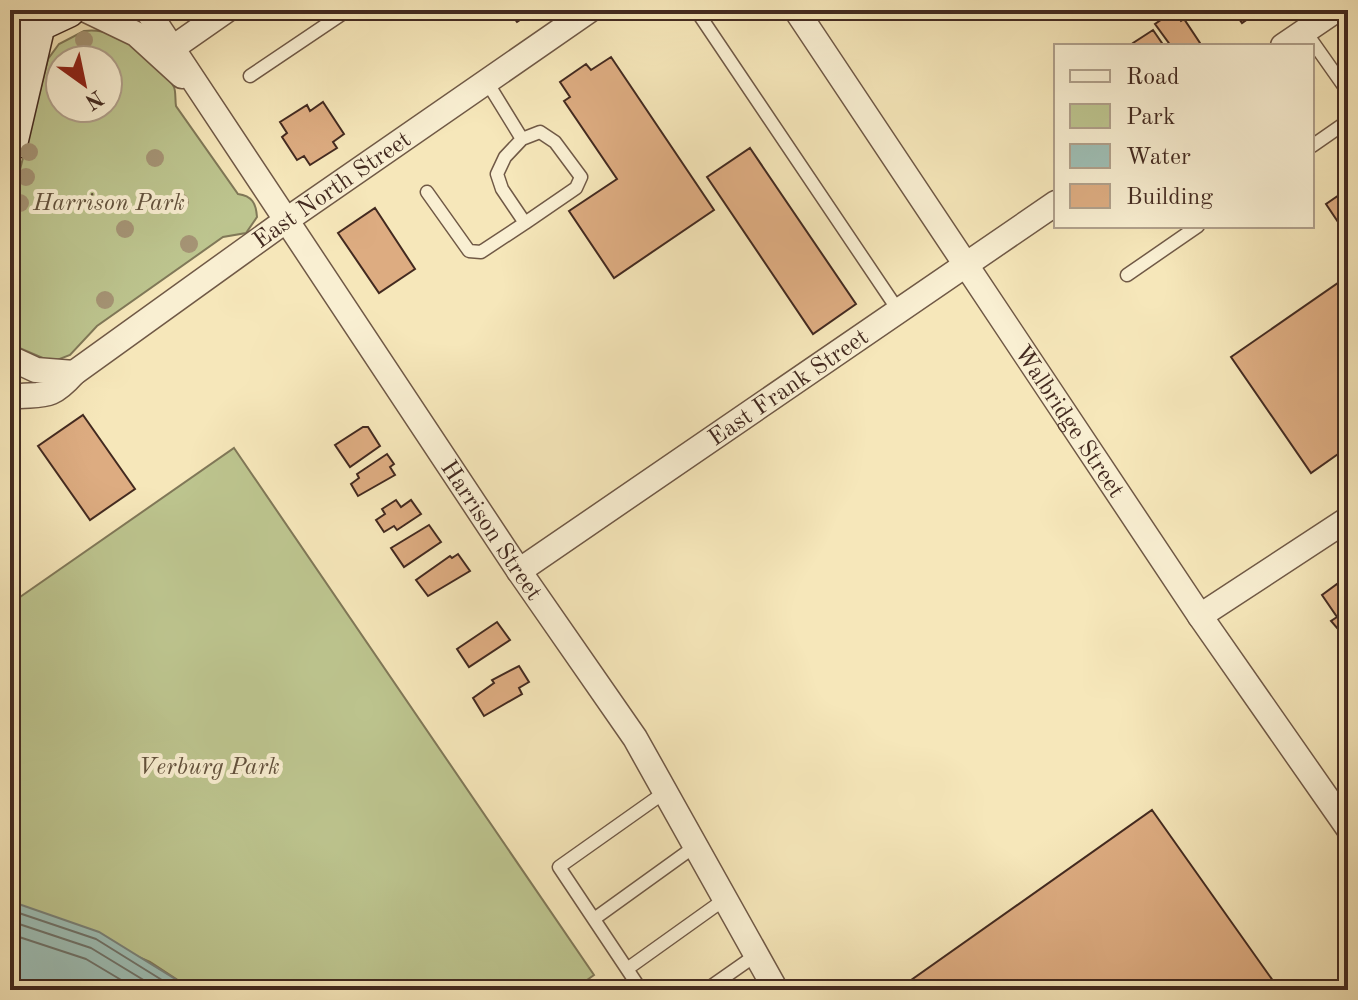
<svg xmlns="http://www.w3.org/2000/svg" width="1358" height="1000" font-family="'Old Standard TT',serif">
<rect width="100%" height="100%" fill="#f6e7ba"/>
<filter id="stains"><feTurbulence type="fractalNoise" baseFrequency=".0025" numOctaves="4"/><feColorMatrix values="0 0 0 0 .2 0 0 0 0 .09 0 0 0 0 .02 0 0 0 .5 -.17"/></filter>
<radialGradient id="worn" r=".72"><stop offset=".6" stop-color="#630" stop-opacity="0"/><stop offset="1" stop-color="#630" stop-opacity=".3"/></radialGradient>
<!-- green -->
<path fill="#bdc58f" stroke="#807858" stroke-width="2" fill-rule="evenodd" d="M84 31C117 26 159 59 174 87 176 92 175 100 176 106L238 194C252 196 256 203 257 217L246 233 223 237 97 326 70 355 52 362 10 344V209L48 59 59 44ZM60 60H108V108H60Z
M234 448 594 975 573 990H193L150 962 10 901V604Z"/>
<!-- water -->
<path fill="#9ebfb6" stroke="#7a837a" stroke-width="2" d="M10 901 99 932 193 990H10Z"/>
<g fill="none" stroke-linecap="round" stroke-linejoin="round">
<!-- shore -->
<path stroke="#70746b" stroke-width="2" d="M10 910 96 939 178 990
M10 921 91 948 160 990
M10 934 86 959 138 990"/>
</g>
<!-- building -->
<path fill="#ddac81" stroke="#432a20" stroke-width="2" d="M508 10H535L517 22Z
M1233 10H1258L1259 11 1242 23Z
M1174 11 1181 21 1184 19 1202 46H1171L1155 24Z
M1153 30 1164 46H1135L1133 43Z
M611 57 714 210 614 278 569 211 617 179 564 101 570 97 560 82 586 64 591 70Z
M323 102 344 134 333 142 337 148 310 165 304 156 297 160 282 137 287 133 280 122 307 105 310 111Z
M750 148 856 304 813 334 707 177Z
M1348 189V237L1326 204Z
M375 208 415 269 379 293 338 233Z
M1348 276V447L1311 473 1231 357Z
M83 415 135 489 90 520 38 446Z
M363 427H368L380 446 350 467 335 445Z
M387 454 394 464 390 467 395 475 358 496 351 484 359 478 357 474Z
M396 500 401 507 411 500 421 514 397 530 394 526 384 532 376 520 385 514 382 509Z
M429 525 441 542 404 567 391 548Z
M458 554 470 571 428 596 416 580 450 556 452 558Z
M1337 584 1341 590 1346 586 1348 589V620L1337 628 1331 621 1337 617 1322 595Z
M497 622 510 640 469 667 457 649Z
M519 666 529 682 519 688 522 694 484 716 473 698 494 683 492 680Z
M1152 810 1276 985 1269 990H897Z"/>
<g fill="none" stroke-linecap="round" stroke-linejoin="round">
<defs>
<path id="lane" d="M696 10 900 313
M1305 31 1348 92
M250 76 348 10
M522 139 540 132 555 142 581 177 576 188 525 223
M1312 146 1348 121
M427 192 469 251 481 252 525 223 502 189 497 174 505 157 522 139 487 82
M1127 275 1198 226
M594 919 694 847
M627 969 725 899
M641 990 559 867 665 792
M706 990 756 955"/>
<g id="street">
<path d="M86 10 136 34 182 76"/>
<path id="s1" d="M147 10 519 571 635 738 776 990"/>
<path id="s2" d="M796 10 1200 616 1348 828"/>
<path d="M1283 46 1336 10"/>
<path d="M174 47 227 10"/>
<path d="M10 358 36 370 74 373"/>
<path id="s3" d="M10 397C44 393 49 401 74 373L288 219 590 10"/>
<path id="s4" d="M519 571 1056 203"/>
<path d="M1200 616 1348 519"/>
</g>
<path id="secondary" d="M10 22 38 24 68 10
M10 144 38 24"/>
</defs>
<!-- lane casing -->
<use href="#lane" stroke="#705946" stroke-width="15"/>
<!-- street casing -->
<use href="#street" stroke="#705946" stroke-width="27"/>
<!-- secondary casing -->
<use href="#secondary" stroke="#432a20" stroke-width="37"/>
<!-- lane -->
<use href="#lane" stroke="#f9efd2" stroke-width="12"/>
<!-- street -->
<use href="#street" stroke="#f9efd2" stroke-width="24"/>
<!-- secondary -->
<use href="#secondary" stroke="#f9efd2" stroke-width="34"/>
</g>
<!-- trees -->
<g fill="#a59475">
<circle cx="84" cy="40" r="9"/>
<circle cx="29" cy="152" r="9"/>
<circle cx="155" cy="158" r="9"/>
<circle cx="26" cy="177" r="9"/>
<circle cx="180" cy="202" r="9"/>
<circle cx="20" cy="203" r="9"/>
<circle cx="125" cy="229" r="9"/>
<circle cx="189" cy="244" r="9"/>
<circle cx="105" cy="300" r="9"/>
</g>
<g text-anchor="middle" stroke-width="8" stroke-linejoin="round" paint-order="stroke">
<!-- street labels -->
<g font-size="24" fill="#432a20" stroke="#f9efd2">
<text dy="8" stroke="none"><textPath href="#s3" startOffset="388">East North Street</textPath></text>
<text dy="8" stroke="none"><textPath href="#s4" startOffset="326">East Frank Street</textPath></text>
<text dy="8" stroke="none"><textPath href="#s2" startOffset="494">Walbridge Street</textPath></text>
<text dy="8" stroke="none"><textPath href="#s1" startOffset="624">Harrison Street</textPath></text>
</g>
<!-- park labels -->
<g font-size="24" font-style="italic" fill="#62513c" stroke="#f9efd2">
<text x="109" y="210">Harrison Park</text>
<text x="209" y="774">Verburg Park</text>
</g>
</g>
<!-- margin -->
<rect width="1358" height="1000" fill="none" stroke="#f6e7ba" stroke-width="40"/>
<rect x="12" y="12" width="1334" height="976" fill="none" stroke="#432a20" stroke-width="4"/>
<rect x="20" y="20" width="1318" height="960" fill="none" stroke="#432a20" stroke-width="2"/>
<!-- legend -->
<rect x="1054" y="44" width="260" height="184" fill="#f9efd2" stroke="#b0a08b" stroke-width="2"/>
<rect x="1070" y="70" width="40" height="12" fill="#f9efd2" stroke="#b0a08b" stroke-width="2"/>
<text x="1126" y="84" font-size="24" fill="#432a20">Road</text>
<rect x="1070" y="104" width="40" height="24" fill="#bdc58f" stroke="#b0a08b" stroke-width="2"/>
<text x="1126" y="124" font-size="24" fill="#432a20">Park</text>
<rect x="1070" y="144" width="40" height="24" fill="#9ebfb6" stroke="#b0a08b" stroke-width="2"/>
<text x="1126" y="164" font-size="24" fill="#432a20">Water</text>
<rect x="1070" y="184" width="40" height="24" fill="#ddac81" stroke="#b0a08b" stroke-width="2"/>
<text x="1126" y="204" font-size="24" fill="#432a20">Building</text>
<!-- north arrow -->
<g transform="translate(84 84) rotate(147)"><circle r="38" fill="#f9efd2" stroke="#b0a08b" stroke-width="2"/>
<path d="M0-6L14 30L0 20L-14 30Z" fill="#8f2418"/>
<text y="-12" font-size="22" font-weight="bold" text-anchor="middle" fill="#432a20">N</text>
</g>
<rect width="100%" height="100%" filter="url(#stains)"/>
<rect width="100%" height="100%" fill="url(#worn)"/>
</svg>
